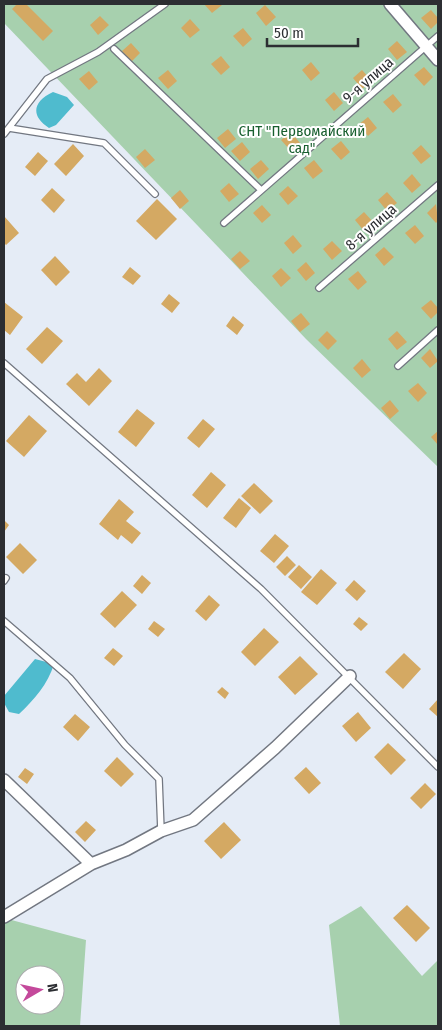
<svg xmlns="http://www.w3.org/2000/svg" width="442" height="1030" font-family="'Fira Sans Condensed',sans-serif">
<rect width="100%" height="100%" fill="#e5ecf6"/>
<!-- green -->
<path fill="#a7d0ae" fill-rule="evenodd" d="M4 4H438V467L306 339 4 23Z
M361 906 422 976 438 960V1026H340L329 925Z
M4 918 86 940 80 1026H4ZM25 975H55V1005H25Z"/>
<!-- water -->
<path fill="#4fbbce" d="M53 92 67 97 74 105 56 125 49 128C30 116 33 101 53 92Z
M35 659 54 664C48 684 34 700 19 714L9 712 4 703V696Z"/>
<!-- building -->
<path fill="#d4a963" d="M17 4H26L53 31 43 41 12 9Z
M204 4H221L222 5 212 13Z
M265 5 276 17 266 26 256 13Z
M431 10 438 18V22L431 29 421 18Z
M100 16 109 25 98 35 90 25Z
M190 19 200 30 190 38 181 28Z
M243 28 252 39 243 47 233 36Z
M397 41 407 52 397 60 388 49Z
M131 43 140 53 131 62 122 51Z
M221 56 230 67 221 75 211 64Z
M311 62 320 73 311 81 302 70Z
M424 67 433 77 424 86 414 75Z
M168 70 177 81 168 89 158 78Z
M362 70 372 81 362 89 353 78Z
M89 71 98 82 89 90 79 79Z
M334 92 343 103 334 111 325 100Z
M393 94 402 105 393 113 383 102Z
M368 117 377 128 368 136 358 125Z
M228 129 236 139 225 148 217 138Z
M291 132 300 143 291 151 281 140Z
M341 141 350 152 341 160 331 149Z
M242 142 250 152 240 161 231 151Z
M73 144 84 156 66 176 54 164Z
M421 145 431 156 421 164 412 153Z
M145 149 155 160 145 168 136 157Z
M38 152 48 161 35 176 25 167Z
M261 160 269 169 258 179 250 169Z
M314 160 323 171 313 179 304 168Z
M412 174 421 185 412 193 403 183Z
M229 183 239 194 229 202 220 191Z
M288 186 298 196 288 205 279 194Z
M52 188 65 200 54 213 41 200Z
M180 190 189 201 180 209 171 198Z
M387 192 397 203 387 211 378 200Z
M157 199 177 219 156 240 136 221Z
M436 204 438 221 436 223 427 213Z
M262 205 271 215 262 223 253 213Z
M364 212 374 223 364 231 355 220Z
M4 216 19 233 6 245 4 243Z
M415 225 424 236 415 244 405 233Z
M293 235 302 246 293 254 284 243Z
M332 241 342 251 332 260 323 249Z
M384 247 394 257 384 266 375 255Z
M240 251 250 261 240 269 231 259Z
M55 256 70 272 56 286 41 270Z
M306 262 315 273 306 281 297 270Z
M130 267 141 276 133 285 122 277Z
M281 268 291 278 281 287 272 276Z
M358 271 367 282 358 290 348 279Z
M169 294 180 303 172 313 161 304Z
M431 300 438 308V312L431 319 421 308Z
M4 302 23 317 10 335 4 330Z
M301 313 310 324 300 332 291 321Z
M233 316 244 325 237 335 226 326Z
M47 327 63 341 42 364 26 349Z
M327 331 337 341 328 350 318 340Z
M397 331 407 342 397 350 388 339Z
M430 349 438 361 430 368 421 358Z
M362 359 371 370 362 378 353 368Z
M99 368 112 381 89 406 66 384 77 373 86 382Z
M418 383 427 393 418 402 408 391Z
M390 400 399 411 390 419 381 408Z
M137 409 155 423 136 447 118 432Z
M29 415 47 431 24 457 6 441Z
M203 419 215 429 199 448 187 438Z
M438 431V445L431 437Z
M211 472 226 485 207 508 192 495Z
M254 483 273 501 260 514 241 496Z
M239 498 251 508 236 528 223 518Z
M119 499 134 512 126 521 141 533 132 544 121 535 118 540 99 524Z
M4 520 9 525 4 532Z
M275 534 289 546 274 563 260 551Z
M20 543 37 560 23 574 6 557Z
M287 556 296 565 285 576 276 567Z
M299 565 312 577 301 589 288 577Z
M321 569 337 583 317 605 301 592Z
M142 575 151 583 142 594 133 586Z
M354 580 366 591 357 601 345 590Z
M122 591 137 605 115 628 100 614Z
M209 595 220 605 206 621 195 611Z
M359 617 368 624 361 631 353 624Z
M154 621 165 629 158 637 148 629Z
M264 628 279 642 255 666 241 652Z
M113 648 123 656 114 666 104 658Z
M404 653 421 669 403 689 385 672Z
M300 656 318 674 295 695 278 677Z
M222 687 229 693 225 699 217 692Z
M438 699V717L429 709Z
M358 712 371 728 356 742 342 726Z
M75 714 90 727 78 741 63 727Z
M388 743 406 760 391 775 374 757Z
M117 757 134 774 121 787 104 771Z
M306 767 321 783 309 794 294 778Z
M25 768 34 774 27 784 18 777Z
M425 783 436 794 421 809 410 798Z
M86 821 96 830 85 842 75 832Z
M224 822 241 840 221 859 204 841Z
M407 905 430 928 416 942 393 918Z"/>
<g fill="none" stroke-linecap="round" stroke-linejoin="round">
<defs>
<path id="lane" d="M114 49 261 190
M9 128 104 143 155 194
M4 134 47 79 98 52 165 4
M224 223 438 36
M319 288 438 185
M4 363 261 589 438 767
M398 366 438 330
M4 581 6 578
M4 621 70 678 125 745 159 779 161 831"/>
<path id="street" d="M390 4 438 60
M4 780 91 864
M4 917 91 864 126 850 161 831 193 820 275 748 350 676"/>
</defs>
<!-- lane casing -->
<use href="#lane" stroke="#727781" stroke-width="8"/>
<!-- street casing -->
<use href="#street" stroke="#727781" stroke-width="14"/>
<!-- lane -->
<use href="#lane" stroke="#fff" stroke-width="5.5"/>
<!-- street -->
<use href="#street" stroke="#fff" stroke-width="11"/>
</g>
<g text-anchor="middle" stroke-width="4" stroke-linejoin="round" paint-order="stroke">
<!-- street labels -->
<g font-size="15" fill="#2c2e32" stroke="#fff">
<text transform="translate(368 80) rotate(-41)" y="5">9-я улица</text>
<text transform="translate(371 227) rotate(-41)" y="5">8-я улица</text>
</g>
<!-- park labels -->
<g font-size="15" fill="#185f2f" stroke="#fff">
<text x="302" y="136">СНТ "Первомайский<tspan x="302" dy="17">сад"</tspan></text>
</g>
</g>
<!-- border -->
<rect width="442" height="1030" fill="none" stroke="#2c2e32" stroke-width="10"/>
<!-- north arrow -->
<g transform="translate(40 990) rotate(81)"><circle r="24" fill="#ffffff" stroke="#ababad"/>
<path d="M0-4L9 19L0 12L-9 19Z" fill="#c4499b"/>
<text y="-8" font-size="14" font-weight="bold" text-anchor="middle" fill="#2c2e32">N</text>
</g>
<!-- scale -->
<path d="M267 38v8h91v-8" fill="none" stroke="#2c2e32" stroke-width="2.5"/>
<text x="274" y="38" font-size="15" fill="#2c2e32" stroke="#ffffff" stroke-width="4" paint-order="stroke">50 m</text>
</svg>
